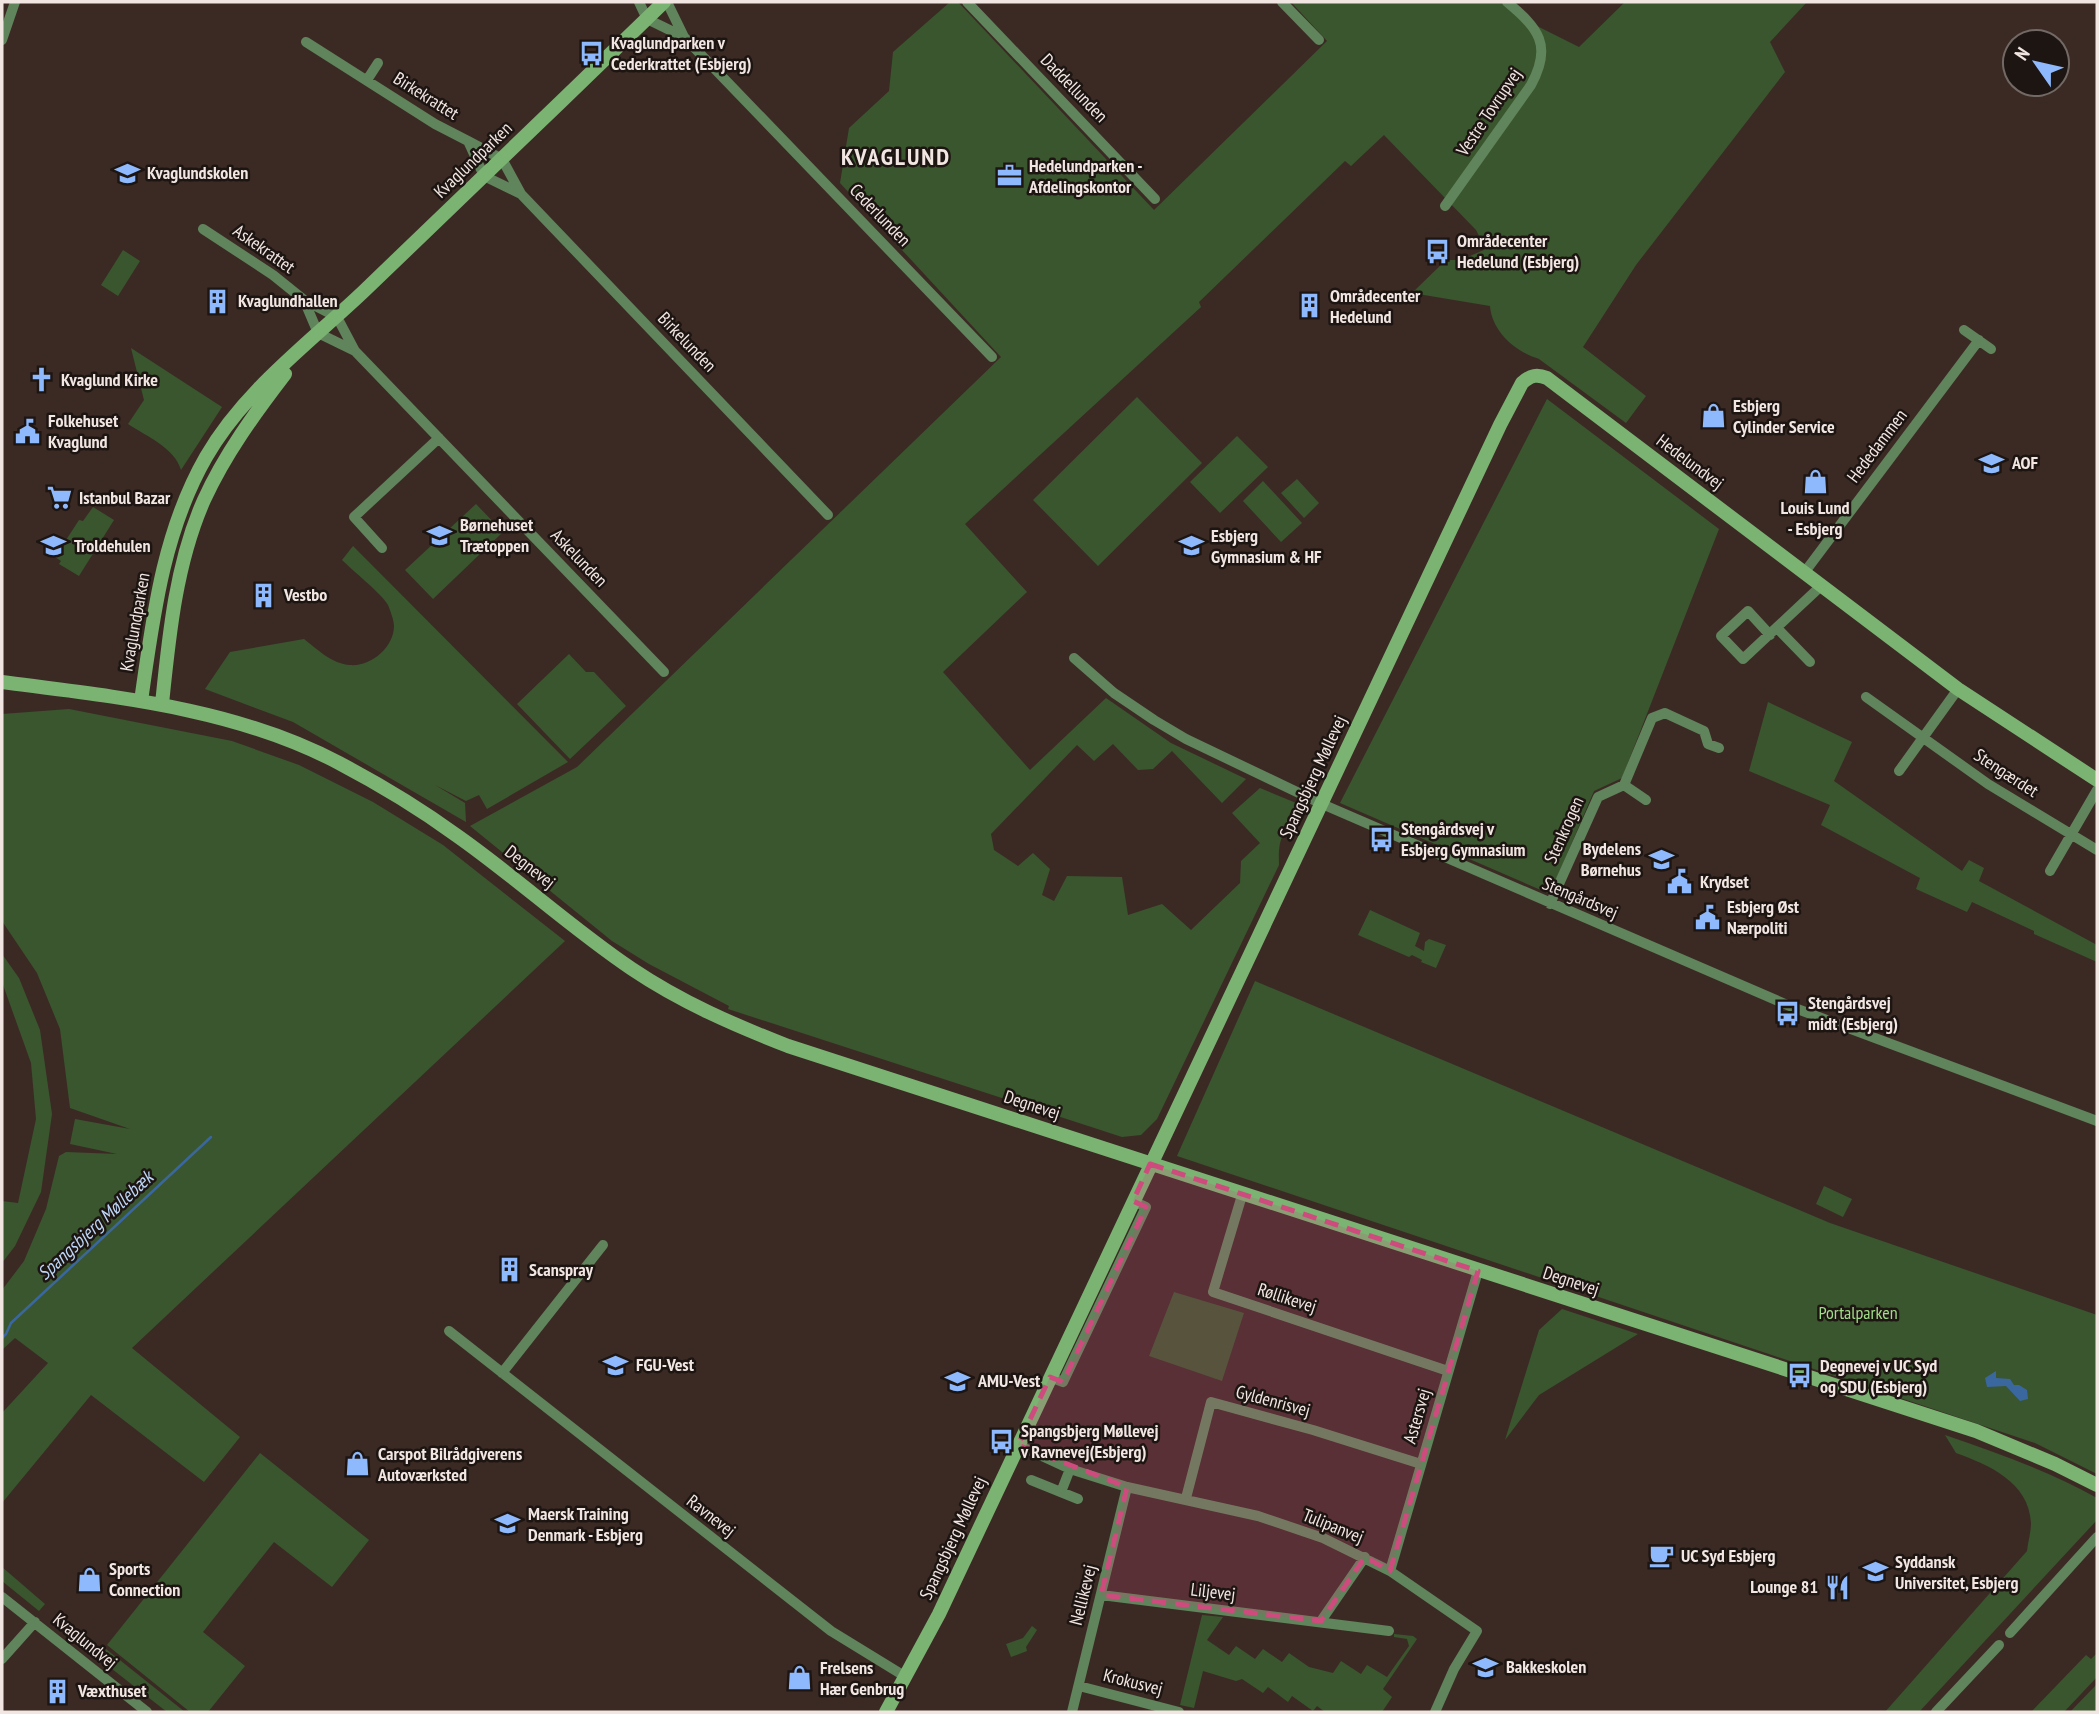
<svg xmlns="http://www.w3.org/2000/svg" width="2099" height="1714" font-family="'PT Sans Narrow',sans-serif">
<rect width="100%" height="100%" fill="#3b2a24"/>
<!-- green -->
<path fill="#3a562e" d="M950 2H958L1154 210 1327 41 1291 2H1501L1519 17 1579 47 1625 2H1807L1770 42 1785 72 1636 265 1583 347 1646 396 1626 423 1539 359C1516 352 1492 332 1490 306L1412 293 1446 260H1461L1486 249 1476 230 1384 135 1351 166 1345 161 1199 302 1201 307 965 524 1027 592 943 672 1030 770 1106 698 1171 743 1246 779 1222 803 1172 751 1153 769 1138 770 1113 744 1094 761 1077 745 991 834 994 850 1018 866 1033 853 1050 869 1042 895 1054 901 1067 876 1122 877 1128 915 1162 904 1191 930 1240 883 1241 861 1260 843 1232 813 1260 788 1301 805 1302 813C1282 831 1278 838 1279 865L1157 1119 1141 1135 1122 1137 728 1009 729 1006 649 964 612 941 470 826 577 767 1001 357 840 183 849 128 889 91 893 52Z
M123 250 140 261 118 296 101 285Z
M131 348 222 407 181 470C175 448 146 436 128 424L144 400Z
M1137 397 1202 463 1098 566 1033 500Z
M1547 399 1719 529 1622 778 1594 791 1550 894 1340 803Z
M1237 436 1268 467 1220 513 1190 482Z
M1297 479 1319 503 1304 518 1281 493Z
M1263 481 1302 523 1281 542 1243 501Z
M476 504 503 532 433 599 405 570Z
M93 507 114 520 79 576 59 564 61 561 55 557 79 520 83 521Z
M353 546 568 762 487 809 479 795 466 801 435 785 465 803 466 822 293 722 205 689 230 652 304 639C317 649 332 664 350 665 371 667 394 647 394 626 394 620 390 610 388 605 382 594 352 570 342 560Z
M569 654 586 672H594L626 706 570 759 517 704Z
M1768 702 1852 742 1834 781 1962 871 1969 860 1984 868 1979 881 2097 945V962L2034 934V931L1972 902 1967 912 1916 889 1920 878 1821 825 1830 805 1749 771Z
M69 709 232 741 299 765 373 802 443 845 565 941 132 1348 240 1437 204 1482 91 1395 2 1503V1413L48 1363 15 1338 2 1350V1290L24 1261 46 1209 59 1156 66 1152 117 1154 70 1144 75 1119 130 1129 70 1108 60 1029 37 973 2 921V714Z
M1370 910 1420 933 1415 946 1424 951 1425 942 1429 939 1446 945 1436 968 1421 962 1422 960 1412 955 1409 957 1358 935Z
M2 954 19 978 40 1030 52 1114 41 1192 15 1246 2 1263V1201L18 1203 36 1119 31 1063 2 982Z
M1255 981 1830 1223 2097 1315V1474L2035 1443 1177 1156Z
M1824 1186 1852 1199 1843 1217 1816 1204Z
M1174 1292 1244 1313 1222 1381 1149 1356Z
M1562 1309 1638 1334 1539 1395 1505 1440 1539 1330Z
M1945 1435C1997 1453 2049 1471 2097 1498V1520L1919 1712H1885L2027 1551C2028 1542 2031 1532 2031 1523 2029 1482 1989 1465 1956 1453Z
M260 1453 369 1540 332 1587 274 1542 203 1632 245 1666 208 1712H190L107 1645Z
M2 1567 45 1604 39 1611 2 1581Z
M1202 1615 1223 1617 1207 1640 1229 1655 1236 1646 1255 1659 1263 1649 1282 1662 1289 1653 1309 1667 1333 1673 1341 1661 1361 1674 1367 1665 1387 1677 1409 1646 1407 1639 1394 1637V1634L1413 1636 1417 1639 1383 1689 1392 1697 1382 1712H1325L1317 1706 1313 1711 1292 1696 1288 1702 1268 1687 1263 1693 1242 1679 1236 1681 1203 1671 1194 1708 1180 1705Z
M1032 1626 1037 1630 1026 1647 1027 1651 1011 1657 1006 1644 1023 1638Z
M106 1649 185 1712H167L98 1658Z
M2097 1653V1677L2064 1712H2031L2086 1655 2091 1659Z
M2097 1684V1712H2070Z"/>
<!-- water -->
<path fill="#3b679f" d="M1996 1371V1378L2010 1379 2014 1385H2019L2027 1390 2028 1399 2020 1401 2006 1386 1987 1387 1985 1378Z"/>
<g fill="none" stroke-linecap="round" stroke-linejoin="round">
<!-- stream -->
<path stroke="#3b679f" stroke-width="2.5" d="M2 1338 6 1334 11 1323 211 1137"/>
<!-- street -->
<path stroke="#60845b" stroke-width="10" d="M639 2 647 19 684 37 667 2
M967 2 1155 199
M1282 2 1319 40
M684 37 992 357
M2 40 15 2
M306 42 435 124 468 141
M367 80 378 63
M468 141 502 159 521 194 484 176Z
M521 194 828 515
M1445 206 1531 85C1553 45 1538 28 1507 2
M203 229 273 275 304 300 337 317 355 351 664 672
M304 300 318 333 355 351
M1964 330 1991 349
M382 548 354 517 439 438
M1804 573 1979 340
M1777 628 1810 662
M1770 635 1748 611 1721 636 1743 659 1821 586
M1074 658 1114 693 1154 720 1186 739 1322 804 1792 1007 2097 1121
M1866 697 1988 784 2097 850
M1899 771 1958 689
M1624 785 1646 800
M2050 871 2097 790
M1550 904 1598 797 1624 785 1652 718 1665 713 1704 731 1708 744 1719 748
M1243 1192 1213 1292 1448 1371
M449 1331 831 1631 906 1677
M502 1373 603 1245
M1050 1377 1063 1382 1146 1207 1133 1201
M1018 1445 1070 1469 1127 1487 1258 1516 1323 1538 1390 1571 1477 1631 1454 1669 1435 1712
M1031 1480 1078 1499
M1061 1492 1070 1469
M1186 1498 1211 1402 1313 1430 1421 1464
M1390 1571 1478 1271
M1101 1595 1389 1631
M2 1597 147 1712
M1321 1621 1365 1557
M2010 1633 2097 1537
M2 1659 35 1622
M1079 1686 1179 1712
M1072 1712 1127 1487
M1936 1712 1999 1645"/>
<!-- secondary -->
<path stroke="#7ab372" stroke-width="14" d="M2 682C116 697 235 708 339 763 379 784 419 808 456 835 516 877 571 928 632 969 681 1002 734 1025 788 1046L1976 1431 2055 1464 2097 1485
M141 701C153 617 163 532 206 457 244 391 308 344 363 292 463 196 564 99 664 2
M162 704C169 635 176 563 204 500 225 454 255 413 285 374
M886 1712 939 1614 1500 425 1522 383C1531 375 1537 374 1547 378L1958 689 2097 780"/>
</g>
<!-- marked area -->
<path fill="#ce4c7d" fill-opacity="0.2" stroke="#ce4c7d" stroke-width="5" stroke-dasharray="14 9" stroke-linejoin="round" d="M1150 1164 1478 1271 1390 1571 1365 1557 1321 1621 1101 1595 1127 1487 1018 1445 1050 1377 1063 1382 1146 1207 1133 1201Z"/>
<!-- icons -->
<defs>
<symbol id="bus-bare" viewBox="-9 -9 18 18"><path d="M-5-6H5V4H4V6H2V4H-2V6H-4V4H-5ZM-3.5-4V0h7V-4ZM-3.5 1.2v1.5H-2V1.2ZM2 1.2v1.5H3.5V1.2Z" fill="#8eb9fd" stroke="#1d1512" stroke-width="2.5" paint-order="stroke"/></symbol>
<symbol id="school-bare" viewBox="-9 -9 18 18"><path d="M0-5L7-2L0 1L-7-2ZM-4 1L0 2.5L4 1V4Q0 6-4 4Z" fill="#8eb9fd" stroke="#1d1512" stroke-width="2.5" paint-order="stroke"/></symbol>
<symbol id="office-bare" viewBox="-9 -9 18 18"><path d="M-6-3h4V-5.5h4V-3h4V5H-6ZM-1-4.5V-3h2v-1.5ZM-6 0V1H6V0Z" fill="#8eb9fd" stroke="#1d1512" stroke-width="2.5" paint-order="stroke"/></symbol>
<symbol id="building-bare" viewBox="-9 -9 18 18"><path d="M-4-6H4V6H1V3H-1V6H-4ZM-2.5-4.3h1.7v1.8h-1.7ZM.8-4.3h1.7v1.8H.8ZM-2.5-1h1.7V.8h-1.7ZM.8-1h1.7V.8H.8Z" fill="#8eb9fd" stroke="#1d1512" stroke-width="2.5" paint-order="stroke"/></symbol>
<symbol id="church-bare" viewBox="-9 -9 18 18"><path d="M-1.2-6h2.4v3.5h3.3v2.4h-3.3V6h-2.4V-.1h-3.3v-2.4h3.3Z" fill="#8eb9fd" stroke="#1d1512" stroke-width="2.5" paint-order="stroke"/></symbol>
<symbol id="shop-bare" viewBox="-9 -9 18 18"><path d="M-5-2.5h2.3a2.7 3.5 0 0 1 5.4 0H5L5.5 6h-11ZM-1.5-2.5h3a1.5 2.3 0 0 0-3 0Z" fill="#8eb9fd" stroke="#1d1512" stroke-width="2.5" paint-order="stroke"/></symbol>
<symbol id="civic-bare" viewBox="-9 -9 18 18"><path d="M-.6-6.5H3V-4.5H.6V-3L4-1V1h2V6H-6V1h2V-1L-.6-3ZM-1.2 2.5V6h2.4V2.5Z" fill="#8eb9fd" stroke="#1d1512" stroke-width="2.5" paint-order="stroke"/></symbol>
<symbol id="university-bare" viewBox="-9 -9 18 18"><path d="M0-5L7-2L0 1L-7-2ZM-4 1L0 2.5L4 1V4Q0 6-4 4Z" fill="#8eb9fd" stroke="#1d1512" stroke-width="2.5" paint-order="stroke"/></symbol>
<symbol id="supermarket-bare" viewBox="-9 -9 18 18"><path d="M-6-5.5h2.5l.6 2H6L4.5 2H-2.5L-4.4-4H-6ZM-1.5 3.2a1.3 1.3 0 1 0 .1 0ZM3 3.2a1.3 1.3 0 1 0 .1 0Z" fill="#8eb9fd" stroke="#1d1512" stroke-width="2.5" paint-order="stroke"/></symbol>
<symbol id="cafe-bare" viewBox="-9 -9 18 18"><path d="M-5.5-4.5H6V0H3Q3 3.5 0 3.5H-2.5Q-5.5 3.5-5.5 0ZM3-3.2v2h1.7v-2ZM-6 4.5H4V6H-6Z" fill="#8eb9fd" stroke="#1d1512" stroke-width="2.5" paint-order="stroke"/></symbol>
<symbol id="restaurant-bare" viewBox="-9 -9 18 18"><path d="M-5-6h1v4h1v-4h1v4h1v-4h1v5L-1.5 .5V6h-2V.5L-5-1ZM5-6V6H3V1.5H1.5Q1.5-4 5-6Z" fill="#8eb9fd" stroke="#1d1512" stroke-width="2.5" paint-order="stroke"/></symbol>
</defs>
<g fill-rule="evenodd">
<use href="#bus-bare" x="574" y="36" width="35" height="35"/>
<use href="#school-bare" x="110" y="156" width="35" height="35"/>
<use href="#office-bare" x="992" y="158" width="35" height="35"/>
<use href="#bus-bare" x="1420" y="234" width="35" height="35"/>
<use href="#building-bare" x="200" y="284" width="35" height="35"/>
<use href="#building-bare" x="1292" y="288" width="35" height="35"/>
<use href="#church-bare" x="24" y="362" width="35" height="35"/>
<use href="#shop-bare" x="1696" y="398" width="35" height="35"/>
<use href="#civic-bare" x="10" y="414" width="35" height="35"/>
<use href="#university-bare" x="1974" y="446" width="35" height="35"/>
<use href="#shop-bare" x="1798" y="464" width="35" height="35"/>
<use href="#supermarket-bare" x="42" y="480" width="35" height="35"/>
<use href="#school-bare" x="422" y="518" width="35" height="35"/>
<use href="#school-bare" x="36" y="528" width="35" height="35"/>
<use href="#school-bare" x="1174" y="528" width="35" height="35"/>
<use href="#building-bare" x="246" y="578" width="35" height="35"/>
<use href="#bus-bare" x="1364" y="822" width="35" height="35"/>
<use href="#school-bare" x="1644" y="842" width="35" height="35"/>
<use href="#civic-bare" x="1662" y="864" width="35" height="35"/>
<use href="#civic-bare" x="1690" y="900" width="35" height="35"/>
<use href="#bus-bare" x="1770" y="996" width="35" height="35"/>
<use href="#building-bare" x="492" y="1252" width="35" height="35"/>
<use href="#school-bare" x="598" y="1348" width="35" height="35"/>
<use href="#bus-bare" x="1782" y="1358" width="35" height="35"/>
<use href="#school-bare" x="940" y="1364" width="35" height="35"/>
<use href="#bus-bare" x="984" y="1424" width="35" height="35"/>
<use href="#shop-bare" x="340" y="1446" width="35" height="35"/>
<use href="#school-bare" x="490" y="1506" width="35" height="35"/>
<use href="#cafe-bare" x="1644" y="1538" width="35" height="35"/>
<use href="#university-bare" x="1858" y="1554" width="35" height="35"/>
<use href="#shop-bare" x="72" y="1562" width="35" height="35"/>
<use href="#restaurant-bare" x="1820" y="1570" width="35" height="35"/>
<use href="#school-bare" x="1468" y="1650" width="35" height="35"/>
<use href="#shop-bare" x="782" y="1660" width="35" height="35"/>
<use href="#building-bare" x="40" y="1674" width="35" height="35"/>
</g>
<g text-anchor="middle" stroke-width="5" stroke-linejoin="round" paint-order="stroke">
<!-- poi labels -->
<g font-size="18" font-weight="bold" fill="#f2e6e2" stroke="#1d1512" text-anchor="start">
<text x="611" y="49">Kvaglundparken v<tspan x="611" dy="21">Cederkrattet (Esbjerg)</tspan></text>
<text x="1029" y="172">Hedelundparken -<tspan x="1029" dy="21">Afdelingskontor</tspan></text>
<text x="147" y="179">Kvaglundskolen</text>
<text x="1457" y="247">Områdecenter<tspan x="1457" dy="21">Hedelund (Esbjerg)</tspan></text>
<text x="1330" y="302">Områdecenter<tspan x="1330" dy="21">Hedelund</tspan></text>
<text x="238" y="307">Kvaglundhallen</text>
<text x="61" y="386">Kvaglund Kirke</text>
<text x="1733" y="412">Esbjerg<tspan x="1733" dy="21">Cylinder Service</tspan></text>
<text x="48" y="427">Folkehuset<tspan x="48" dy="21">Kvaglund</tspan></text>
<text x="2012" y="469">AOF</text>
<text x="79" y="504">Istanbul Bazar</text>
<text x="1815" y="514" text-anchor="middle">Louis Lund<tspan x="1815" dy="21">- Esbjerg</tspan></text>
<text x="460" y="531">Børnehuset<tspan x="460" dy="21">Trætoppen</tspan></text>
<text x="1211" y="542">Esbjerg<tspan x="1211" dy="21">Gymnasium &amp; HF</tspan></text>
<text x="74" y="552">Troldehulen</text>
<text x="284" y="601">Vestbo</text>
<text x="1401" y="835">Stengårdsvej v<tspan x="1401" dy="21">Esbjerg Gymnasium</tspan></text>
<text x="1641" y="855" text-anchor="end">Bydelens<tspan x="1641" dy="21">Børnehus</tspan></text>
<text x="1700" y="888">Krydset</text>
<text x="1727" y="913">Esbjerg Øst<tspan x="1727" dy="21">Nærpoliti</tspan></text>
<text x="1808" y="1009">Stengårdsvej<tspan x="1808" dy="21">midt (Esbjerg)</tspan></text>
<text x="529" y="1276">Scanspray</text>
<text x="636" y="1371">FGU-Vest</text>
<text x="1820" y="1372">Degnevej v UC Syd<tspan x="1820" dy="21">og SDU (Esbjerg)</tspan></text>
<text x="978" y="1387">AMU-Vest</text>
<text x="1021" y="1437">Spangsbjerg Møllevej<tspan x="1021" dy="21">v Ravnevej(Esbjerg)</tspan></text>
<text x="378" y="1460">Carspot Bilrådgiverens<tspan x="378" dy="21">Autoværksted</tspan></text>
<text x="528" y="1520">Maersk Training<tspan x="528" dy="21">Denmark - Esbjerg</tspan></text>
<text x="1681" y="1562">UC Syd Esbjerg</text>
<text x="1895" y="1568">Syddansk<tspan x="1895" dy="21">Universitet, Esbjerg</tspan></text>
<text x="109" y="1575">Sports<tspan x="109" dy="21">Connection</tspan></text>
<text x="1818" y="1593" text-anchor="end">Lounge 81</text>
<text x="1506" y="1673">Bakkeskolen</text>
<text x="820" y="1674">Frelsens<tspan x="820" dy="21">Hær Genbrug</tspan></text>
<text x="78" y="1697">Væxthuset</text>
</g>
<!-- street labels -->
<g font-size="18" fill="#f2e6e2" stroke="#1d1512">
<text transform="translate(1074 88) rotate(46)" y="6">Daddellunden</text>
<text transform="translate(426 96) rotate(32)" y="6">Birkekrattet</text>
<text transform="translate(1489 112) rotate(-56)" y="6">Vestre Tovrupvej</text>
<text transform="translate(473 160) rotate(-44)" y="6">Kvaglundparken</text>
<text transform="translate(880 215) rotate(46)" y="6">Cederlunden</text>
<text transform="translate(264 249) rotate(35)" y="6">Askekrattet</text>
<text transform="translate(687 342) rotate(46)" y="6">Birkelunden</text>
<text transform="translate(1877 446) rotate(-53)" y="6">Hededammen</text>
<text transform="translate(1690 462) rotate(37)" y="6">Hedelundvej</text>
<text transform="translate(579 558) rotate(46)" y="6">Askelunden</text>
<text transform="translate(135 622) rotate(-80)" y="6">Kvaglundparken</text>
<text transform="translate(2006 773) rotate(33)" y="6">Stengærdet</text>
<text transform="translate(1313 777) rotate(-65)" y="6">Spangsbjerg Møllevej</text>
<text transform="translate(1564 830) rotate(-66)" y="6">Stenkrogen</text>
<text transform="translate(530 867) rotate(38)" y="6">Degnevej</text>
<text transform="translate(1580 898) rotate(23)" y="6">Stengårdsvej</text>
<text transform="translate(1032 1105) rotate(18)" y="6">Degnevej</text>
<text transform="translate(1571 1281) rotate(18)" y="6">Degnevej</text>
<text transform="translate(1287 1298) rotate(18)" y="6">Røllikevej</text>
<text transform="translate(1273 1401) rotate(15)" y="6">Gyldenrisvej</text>
<text transform="translate(1417 1416) rotate(-74)" y="6">Astersvej</text>
<text transform="translate(711 1516) rotate(38)" y="6">Ravnevej</text>
<text transform="translate(1333 1526) rotate(22)" y="6">Tulipanvej</text>
<text transform="translate(953 1538) rotate(-65)" y="6">Spangsbjerg Møllevej</text>
<text transform="translate(1213 1592) rotate(7)" y="6">Liljevej</text>
<text transform="translate(1083 1595) rotate(-76)" y="6">Nellikevej</text>
<text transform="translate(85 1641) rotate(39)" y="6">Kvaglundvej</text>
<text transform="translate(1133 1682) rotate(14)" y="6">Krokusvej</text>
</g>
<!-- park labels -->
<g font-size="18" fill="#a0dd87" stroke="#1d1512">
<text x="1858" y="1319">Portalparken</text>
</g>
<!-- water labels -->
<g font-size="19" font-style="italic" fill="#bdd6f7" stroke="#1d1512">
<text transform="translate(95 1225) rotate(-43)" y="7">Spangsbjerg Møllebæk</text>
</g>
<!-- district labels -->
<g font-size="24" font-weight="bold" letter-spacing="2" fill="#f2e6e2" stroke="#1d1512">
<text x="896" y="165">KVAGLUND</text>
</g>
</g>
<!-- border -->
<rect width="2099" height="1714" fill="none" stroke="#f2e6e2" stroke-width="7"/>
<!-- north arrow -->
<g transform="translate(2036 63) rotate(304)"><circle r="33" fill="#1d1512" stroke="#726965" stroke-width="2"/>
<path d="M0-5L12 26L0 18L-12 26Z" fill="#8eb9fd"/>
<text y="-10" font-size="19" font-weight="bold" text-anchor="middle" fill="#f2e6e2">N</text>
</g>
</svg>
